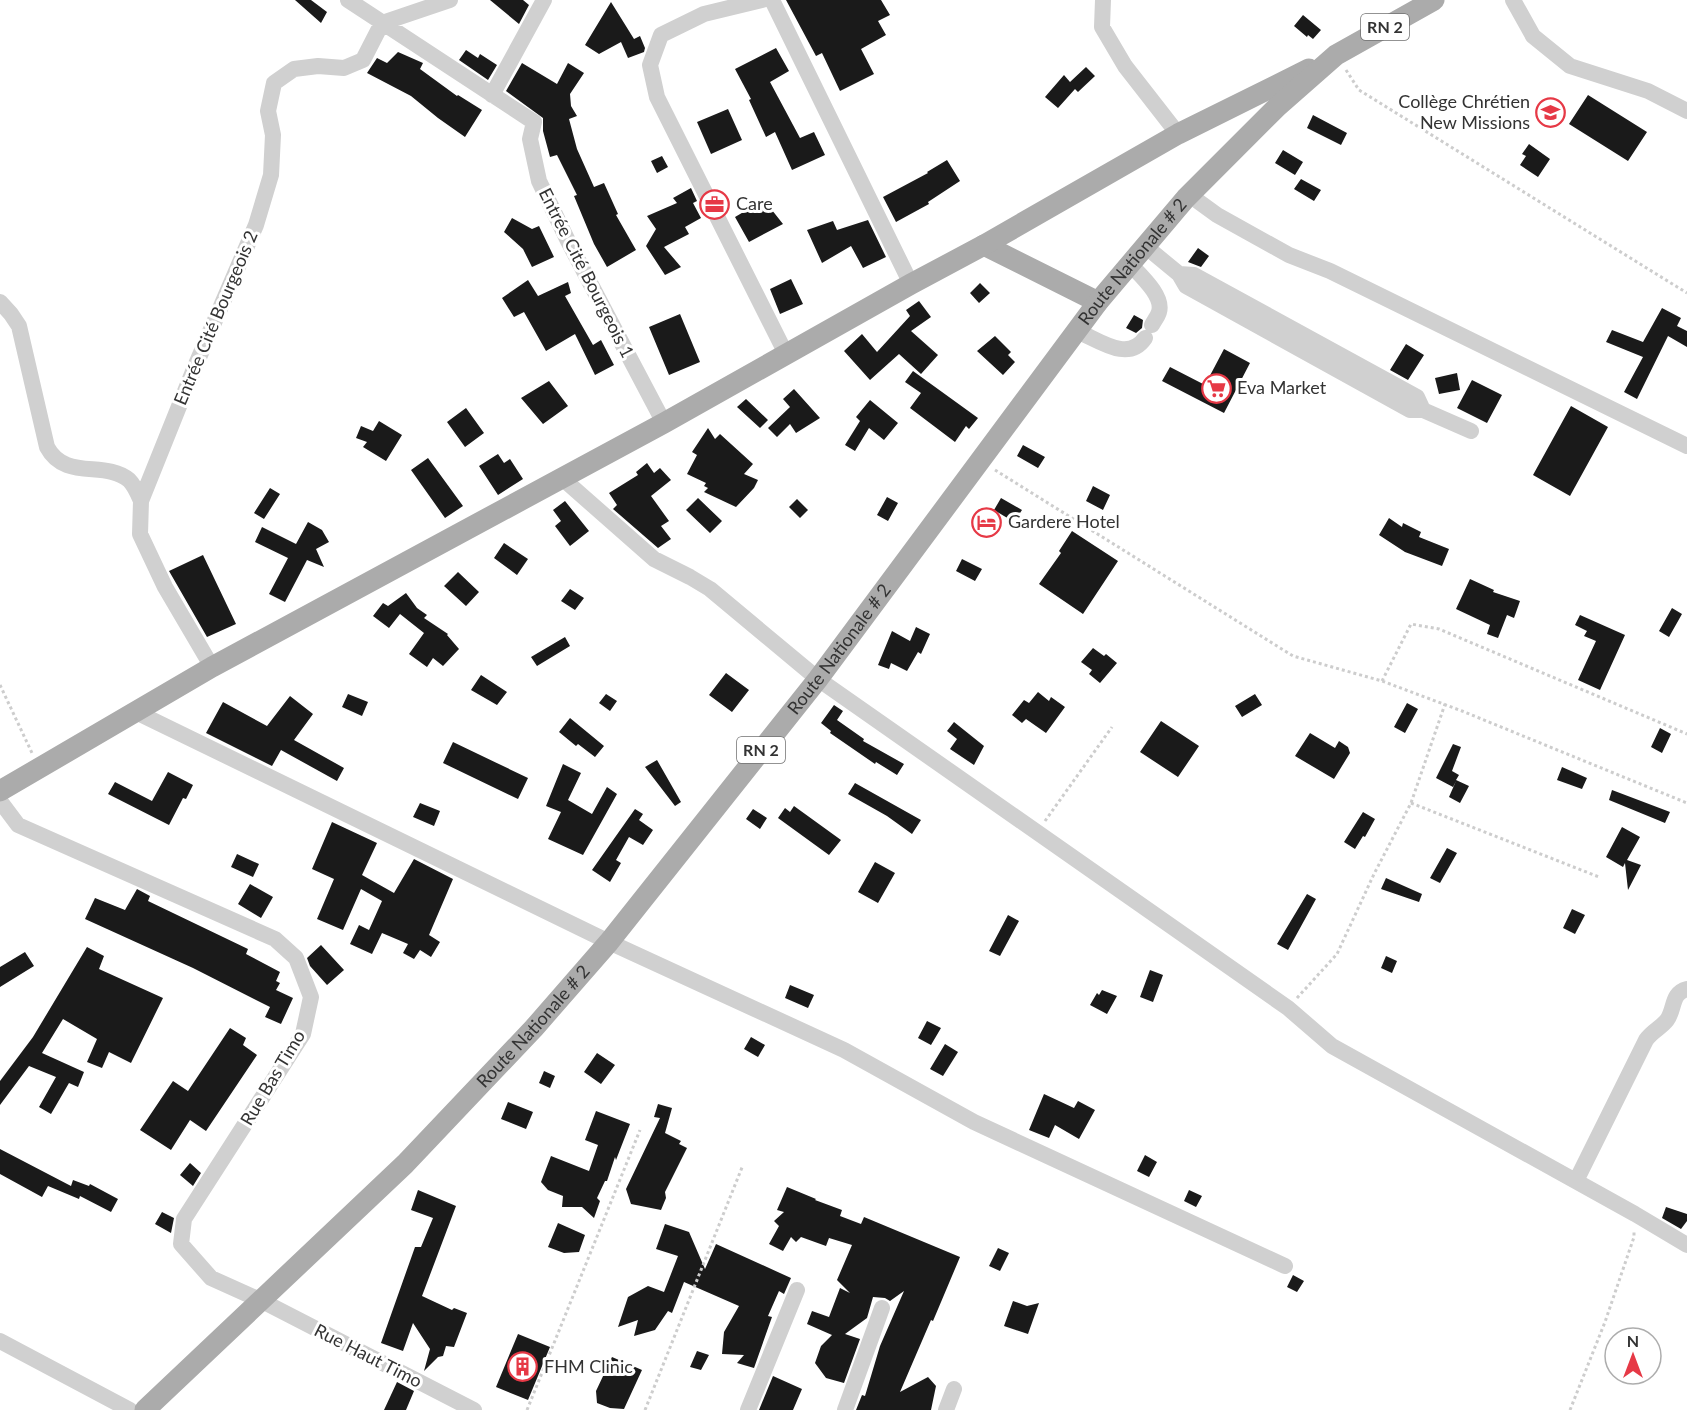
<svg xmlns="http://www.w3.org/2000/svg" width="1687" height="1410" font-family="Lato,sans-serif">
<rect width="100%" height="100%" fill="#fff"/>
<!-- building -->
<path fill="#1a1a1a" d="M295 0H311L327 12 321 23Z
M490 0H523L529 5 519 24Z
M786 0H881L890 15 878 21 886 35 861 49 874 74 840 91 822 53 816 56Z
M611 2 634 39 640 36 645 48 644 52 628 58 621 42 599 54 585 45Z
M1303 15 1321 30 1313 39 1308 35 1307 37 1294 26Z
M776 48 789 71 770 82 800 138 814 132 825 155 792 170 775 132 766 137 749 100 751 99 735 69Z
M466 50 478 58 480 54 497 65 488 80 459 60Z
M398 52 423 63 420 69 457 96 458 95 482 110 465 137 438 118 411 96 367 73 377 58 387 63Z
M522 63 557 84 568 63 584 73 570 94 571 106 577 116 569 119 577 149 594 187 604 183 618 214 616 215 636 250 607 267 594 244 574 196 577 195 557 155 550 157 543 131V118L506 91Z
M1086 67 1095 76 1078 92 1075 89 1058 108 1045 97 1064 75 1070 82Z
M1588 95 1647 132 1628 161 1569 124Z
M728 109 742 140 711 154 697 122Z
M1313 115 1347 133 1341 145 1307 128Z
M1529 144 1550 159 1538 177 1520 165 1526 156 1522 154Z
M1283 150 1303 162 1295 175 1275 163Z
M662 156 668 167 657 173 651 161Z
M947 160 960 181 928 202 929 204 896 222 883 197 928 173 927 172Z
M1301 179 1321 190 1314 201 1294 189Z
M691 188 697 201 693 203 701 218 685 227 689 234 664 247 681 267 665 275 646 246 656 229 647 216 677 203 673 198Z
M764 200 783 224 749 242 735 217Z
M512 218 532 229 539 226 554 257 532 267 523 249 504 232Z
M868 220 886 257 863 268 851 246 822 263 807 230 833 221 837 230Z
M1198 248 1209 256 1201 267 1188 262Z
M791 279 803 304 780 314 770 289Z
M528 280 538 296 568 282 571 293 565 296 593 345 601 340 614 365 595 375 575 334 546 351 524 312 514 317 502 298Z
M980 283 990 293 979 303 970 293Z
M919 301 931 317 911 331 938 355 921 374 899 354 870 380 844 351 862 334 877 352 910 316 906 310Z
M1662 308 1681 318 1677 326 1687 331V347L1668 336 1637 399 1624 392 1643 357 1606 342 1612 330 1643 342Z
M680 314 700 362 669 375 649 327Z
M1134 315 1143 320 1142 328 1136 333 1126 328Z
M995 336 1011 352 1008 355 1015 362 1003 375 977 351Z
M1406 344 1424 355 1408 380 1390 370Z
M1224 349 1250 363 1224 413 1162 381 1170 367 1205 385Z
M913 371 978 418 969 429 966 426 955 442 910 408 921 393 905 382Z
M1457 373 1460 390 1439 394 1435 378Z
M1472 380 1502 395 1487 423 1457 408Z
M549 381 568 406 543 424 521 398Z
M794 389 820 418 796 433 790 424 777 437 768 428 790 407 783 399Z
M746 399 768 420 760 428 737 407Z
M870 400 898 423 884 440 869 428 855 451 845 445 860 421 856 417Z
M1571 406 1608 427 1570 496 1533 475Z
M466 408 484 433 465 447 447 422Z
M379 421 402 435 386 461 363 447 367 442 356 438 361 426 373 431Z
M708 428 715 439 720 434 753 464 744 474 758 480 754 488 736 507 704 492 708 488 704 486 706 483 687 474 697 455 692 452Z
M1023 445 1045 457 1038 468 1017 456Z
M498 454 504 463 510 459 523 479 498 495 479 466Z
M428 458 463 506 445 518 411 470Z
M647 463 654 473 660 468 671 480 651 496 669 521 661 526 671 539 658 548 613 509 617 505 609 493 638 475 636 472Z
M1093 486 1110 495 1103 510 1086 501Z
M270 488 280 494 264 519 254 513Z
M887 497 898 503 888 521 877 515Z
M698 498 722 521 710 533 686 510Z
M1001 498 1022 510 1014 522 994 510Z
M797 499 808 510 800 518 789 507Z
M565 501 589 531 570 546 555 526 561 521 553 510Z
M1389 518 1402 527 1403 523 1421 532 1419 537 1449 549 1442 566 1405 552 1379 535Z
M308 522 322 530 329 542 316 549 324 567 307 560 285 602 269 594 288 558 255 542 262 527 296 544Z
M1072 531 1118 561 1083 614 1039 584 1061 553 1059 551Z
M504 543 528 559 517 575 494 558Z
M203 555 236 624 207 637 169 571Z
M962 559 982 569 975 581 956 571Z
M458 572 479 592 466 606 444 586Z
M1470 579 1494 590 1493 592 1520 601 1514 618 1507 615 1498 638 1487 634 1490 625 1456 609Z
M570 589 584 598 575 610 561 601Z
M406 593 417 608 427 615 424 618 448 634 447 635 459 649 443 666 433 658 427 667 409 654 424 633 400 614 389 628 373 616 383 603 388 606Z
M1672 608 1682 614 1669 637 1659 631Z
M1580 615 1625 635 1600 690 1578 680 1596 641 1584 636 1587 631 1575 625Z
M916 627 930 634 921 654 918 652 907 671 891 663 889 669 878 665 892 631 910 641Z
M565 637 570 646 537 666 531 657Z
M1093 648 1104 656 1106 654 1117 663 1100 683 1089 674 1092 670 1081 662Z
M726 673 749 690 732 712 709 695Z
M481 675 507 692 497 705 471 690Z
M1038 692 1049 701 1051 697 1065 707 1046 733 1026 719 1022 723 1012 715 1024 700 1029 703Z
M348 694 368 702 362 716 342 707Z
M606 694 617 701 610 711 599 703Z
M1255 694 1262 705 1242 717 1235 706Z
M290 696 313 714 294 740 344 768 337 781 281 750 272 766 206 733 223 702 267 726Z
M1407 703 1418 709 1405 733 1394 727Z
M834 705 843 711 837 720 864 739 863 741 904 764 897 775 876 762 875 764 830 733 831 731 821 723Z
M570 718 604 746 595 757 578 744 576 746 559 732Z
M1161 721 1199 746 1178 777 1140 752Z
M954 722 984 746 974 765 950 749 957 739 947 731Z
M1660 728 1671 734 1662 753 1651 747Z
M1310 733 1335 748 1339 741 1348 747 1350 753 1334 779 1295 756Z
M453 742 528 778 518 799 443 763Z
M1453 744 1461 747 1452 771 1459 775 1456 780 1469 786 1460 803 1449 797 1456 781 1453 787 1436 778Z
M657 760 681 802 675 806 645 767Z
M563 764 581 773 568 800 592 814 607 787 617 794 583 855 548 839 561 812 546 806Z
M1562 767 1587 778 1582 789 1557 780Z
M168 772 193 785 186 799 183 798 169 825 108 794 115 782 152 801Z
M855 783 921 820 912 834 887 816 848 794Z
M1612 790 1670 812 1665 823 1609 800Z
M420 803 440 811 434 826 413 817Z
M794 806 841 840 829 855 778 818 785 808 790 812Z
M635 809 643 814 639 820 653 830 643 845 629 837 616 860 621 863 610 882 592 870Z
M753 809 767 818 760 829 746 819Z
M1363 812 1375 819 1365 837 1363 836 1355 849 1344 842Z
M332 822 377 843 362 875 394 893 414 859 453 879 429 935 440 942 431 957 420 950 414 959 403 953 408 944 382 933 372 954 350 944 359 925 369 930 382 901 361 889 343 930 317 919 334 879 312 869Z
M1622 827 1640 837 1627 860 1641 865 1628 890 1625 863 1623 867 1606 857Z
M1447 848 1457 853 1440 883 1430 878Z
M237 854 259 864 253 877 231 867Z
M875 862 895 873 878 903 858 892Z
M1386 878 1422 894 1419 902 1381 889Z
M250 884 273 897 261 918 238 904Z
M137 889 150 896 148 901 248 949 246 954 280 972 276 981 280 983 276 990 293 998 281 1024 265 1017 270 1007 193 968 85 919 95 898 125 910Z
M1307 894 1316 899 1288 950 1277 944Z
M1572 909 1585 915 1575 934 1563 928Z
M1008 915 1019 921 1000 956 989 951Z
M321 945 344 970 327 985 310 966 307 958Z
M87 947 104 956 99 969 163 998 131 1063 109 1052 102 1068 87 1062 97 1039 63 1019 42 1053 84 1072 78 1087 69 1083 51 1114 39 1107 56 1077 29 1066 0 1105V1081L33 1037Z
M25 952 34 966 0 987V967Z
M1386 956 1397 961 1392 973 1381 968Z
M1150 970 1163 975 1153 1002 1140 997Z
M790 985 814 995 808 1008 785 998Z
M1102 990 1117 996 1107 1014 1090 1005 1097 993 1099 995Z
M927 1021 941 1028 931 1045 918 1038Z
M230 1028 246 1038 243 1045 257 1055 206 1131 190 1120 171 1150 140 1130 173 1081 188 1091Z
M751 1037 765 1045 758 1057 744 1049Z
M945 1044 958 1052 943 1076 930 1069Z
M597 1053 615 1065 601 1084 584 1072Z
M544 1071 555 1076 550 1088 539 1083Z
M1044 1094 1074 1108 1078 1101 1095 1110 1079 1139 1055 1125 1049 1138 1029 1130Z
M508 1102 533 1112 526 1129 501 1119Z
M658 1104 672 1108 665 1133 681 1141 679 1144 687 1148 665 1192 666 1198 661 1210 631 1204 626 1189 660 1118 654 1117Z
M596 1111 630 1124 616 1160 615 1157 607 1181H605L597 1198 600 1201 594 1218 582 1207H562L563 1196 548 1190 541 1182 551 1156 589 1171 598 1145 585 1140Z
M0 1149 71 1186 73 1180 89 1186 90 1184 118 1199 111 1212 80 1196 79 1199 48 1186 42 1197 0 1174Z
M1145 1155 1157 1162 1149 1177 1137 1171Z
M190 1163 201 1173 193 1186 180 1175Z
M787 1187 816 1199 815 1200 842 1210 840 1216 861 1224 864 1217 960 1257 933 1321 931 1320 900 1392 928 1377 936 1386 931 1410H856L862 1395 865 1396 880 1346 904 1291 890 1301 885 1298 873 1297 867 1318 845 1334 860 1339 844 1383 826 1378 815 1363 821 1346 832 1335 807 1324 812 1311 829 1317 840 1288 850 1293 837 1280 852 1245 829 1238 826 1246 801 1237 796 1242 791 1237 783 1251 769 1244 779 1226 774 1221 784 1212 777 1210Z
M418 1190 456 1206 422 1296 452 1310 454 1308 467 1313 454 1347 446 1346 443 1356 438 1357 424 1371 430 1349 413 1323 403 1351 381 1343 415 1247H421L433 1218 411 1210Z
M1189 1190 1202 1196 1196 1207 1184 1201Z
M1666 1207 1687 1214V1221L1681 1229 1662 1218Z
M162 1212 174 1218 171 1233 155 1224Z
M558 1223 585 1235 579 1252 564 1253 548 1247Z
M665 1224 689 1232 705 1269 716 1244 791 1278 784 1294 779 1291 768 1316 772 1317 754 1368 737 1363 744 1355 722 1354 724 1332 739 1306 684 1282 672 1313 668 1311 655 1330 634 1336 638 1320 618 1327 628 1297 648 1286 664 1292 678 1256 656 1249Z
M998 1248 1009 1253 1000 1271 989 1266Z
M1293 1275 1304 1281 1297 1292 1287 1287Z
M1013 1301 1027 1306 1039 1303 1028 1334 1004 1326Z
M518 1334 550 1347 528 1400 496 1387Z
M697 1351 709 1355 701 1370 690 1367Z
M612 1357 642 1370 624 1409 610 1408 597 1403 596 1391Z
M773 1376 802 1389 793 1410H759Z
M397 1382 414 1391 406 1410H384Z"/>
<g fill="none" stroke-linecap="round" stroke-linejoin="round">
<!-- path -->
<path stroke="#cdcdcd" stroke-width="3" stroke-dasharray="3 3" stroke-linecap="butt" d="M1346 70 1359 90 1687 293
M995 470 1293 656 1382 681 1462 711 1687 803
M1382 681 1411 624 1439 629 1687 734
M0 685 32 753
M1411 803 1599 877
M1045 821 1112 727
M1297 998 1337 954 1374 874 1411 803 1445 704
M527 1410 640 1130
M645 1410 743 1165
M1570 1410 1605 1322 1634 1237V1231"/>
<!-- minor -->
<path stroke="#d0d0d0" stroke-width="16" d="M348 0 534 122 530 139 539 181 568 241 664 423
M762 0 704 14 661 35 650 65 657 97 786 354
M772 0 911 284
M1103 0 1102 27 1125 66 1178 134
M1513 0 1533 36 1570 66 1648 91 1687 111
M492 95 544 0
M1186 198 1195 199 1217 215 1289 255 1330 271 1687 446
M1145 246 1179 274 1186 286 1410 410H1423L1471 431
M1130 264C1140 275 1164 296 1159 312 1158 316 1154 321 1152 325
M1179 274 1194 275 1417 397 1423 410
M0 302 11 314 19 326 47 447C65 481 105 460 129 480 135 486 138 494 141 501
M1077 331C1099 340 1128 363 1145 338
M562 478 654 559 690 577 710 589 818 679 1288 1008 1332 1046 1635 1214 1687 1245
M212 667 165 587 140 534 141 501 194 369 256 225 271 175 273 135 268 111 274 83 294 69 318 66 344 68 363 60 382 23 450 0
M136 712 609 942 844 1050 974 1122 1285 1266
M0 801 18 825 275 939 296 958 311 997 303 1034 184 1219 181 1244 211 1278 262 1301 474 1410
M1576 1181 1646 1040C1652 1031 1661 1028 1667 1020 1675 1009 1671 993 1687 989
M0 1341 130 1410
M748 1410 797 1290
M845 1410 882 1308
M946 1410 954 1389"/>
<!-- major -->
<g stroke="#ababab" stroke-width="21">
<path d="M984 245 1098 302"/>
<path d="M0 791 212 667 664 423 911 284 984 245 1178 134 1309 69"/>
<path id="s1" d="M145 1410 405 1164 534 1028 609 942 818 679 1098 302 1186 198 1278 106 1336 55 1434 0"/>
</g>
</g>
<!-- icons -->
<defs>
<symbol id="school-ring" viewBox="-11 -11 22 22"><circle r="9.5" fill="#fff" stroke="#e63946" stroke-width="1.5"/><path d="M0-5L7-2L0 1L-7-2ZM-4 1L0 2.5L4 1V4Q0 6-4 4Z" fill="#e63946"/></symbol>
<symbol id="office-ring" viewBox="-11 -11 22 22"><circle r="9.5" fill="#fff" stroke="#e63946" stroke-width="1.5"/><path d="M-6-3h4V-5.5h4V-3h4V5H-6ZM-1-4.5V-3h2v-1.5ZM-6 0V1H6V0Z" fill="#e63946"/></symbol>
<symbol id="supermarket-ring" viewBox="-11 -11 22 22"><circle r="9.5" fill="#fff" stroke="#e63946" stroke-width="1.5"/><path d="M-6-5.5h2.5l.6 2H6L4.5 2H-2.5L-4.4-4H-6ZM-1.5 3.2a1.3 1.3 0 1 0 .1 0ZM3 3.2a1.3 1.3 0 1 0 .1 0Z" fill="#e63946"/></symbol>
<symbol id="hotel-ring" viewBox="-11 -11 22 22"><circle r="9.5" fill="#fff" stroke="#e63946" stroke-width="1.5"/><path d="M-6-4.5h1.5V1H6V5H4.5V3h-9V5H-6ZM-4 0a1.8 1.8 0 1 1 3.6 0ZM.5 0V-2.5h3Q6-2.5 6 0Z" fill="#e63946"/></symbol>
<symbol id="building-ring" viewBox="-11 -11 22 22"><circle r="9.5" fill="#fff" stroke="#e63946" stroke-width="1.5"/><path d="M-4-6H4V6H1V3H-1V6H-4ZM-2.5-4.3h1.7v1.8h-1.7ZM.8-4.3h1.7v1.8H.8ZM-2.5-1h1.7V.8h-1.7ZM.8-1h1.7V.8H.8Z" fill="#e63946"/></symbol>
</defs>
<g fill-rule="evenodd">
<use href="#school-ring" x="1534" y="96" width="33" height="33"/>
<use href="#office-ring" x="698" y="188" width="33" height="33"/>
<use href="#supermarket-ring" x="1200" y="372" width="33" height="33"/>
<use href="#hotel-ring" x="970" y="506" width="33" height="33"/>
<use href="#building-ring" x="506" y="1350" width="33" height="33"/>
</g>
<g text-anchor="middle" stroke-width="6" stroke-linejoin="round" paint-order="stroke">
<!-- shield labels -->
<g fill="#fff" stroke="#707070" stroke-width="1.5">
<rect x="1361" y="14" width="48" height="26" rx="4.5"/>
<rect x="737" y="737" width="48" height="26" rx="4.5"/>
</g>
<g font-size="16" font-weight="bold" fill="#333">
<text x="1385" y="33">RN 2</text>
<text x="761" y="756">RN 2</text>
</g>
<!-- poi labels -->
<g font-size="18" fill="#333" stroke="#fff" text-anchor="start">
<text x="1530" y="108" text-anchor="end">Collège Chrétien<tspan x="1530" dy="21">New Missions</tspan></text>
<text x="736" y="210">Care</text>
<text x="1237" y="394">Eva Market</text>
<text x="1008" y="528">Gardere Hotel</text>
<text x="544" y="1373">FHM Clinic</text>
</g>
<!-- street labels -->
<g font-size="18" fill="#333" stroke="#fff">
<text dy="6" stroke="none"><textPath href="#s1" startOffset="1518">Route Nationale # 2</textPath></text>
<text transform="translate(586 273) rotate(63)" y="6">Entrée Cité Bourgeois 1</text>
<text transform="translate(216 318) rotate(-67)" y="6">Entrée Cité Bourgeois 2</text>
<text dy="6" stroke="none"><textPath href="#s1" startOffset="1032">Route Nationale # 2</textPath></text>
<text dy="6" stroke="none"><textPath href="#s1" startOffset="546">Route Nationale # 2</textPath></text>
<text transform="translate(273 1078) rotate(-59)" y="6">Rue Bas Timo</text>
<text transform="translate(368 1356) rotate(27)" y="6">Rue Haut Timo</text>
</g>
</g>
<!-- north arrow -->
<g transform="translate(1633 1356)"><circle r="28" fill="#ffffff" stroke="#adadad" stroke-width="1.5"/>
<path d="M0-4.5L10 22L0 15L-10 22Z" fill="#e63946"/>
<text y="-9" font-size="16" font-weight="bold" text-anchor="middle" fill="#333333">N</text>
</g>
</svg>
